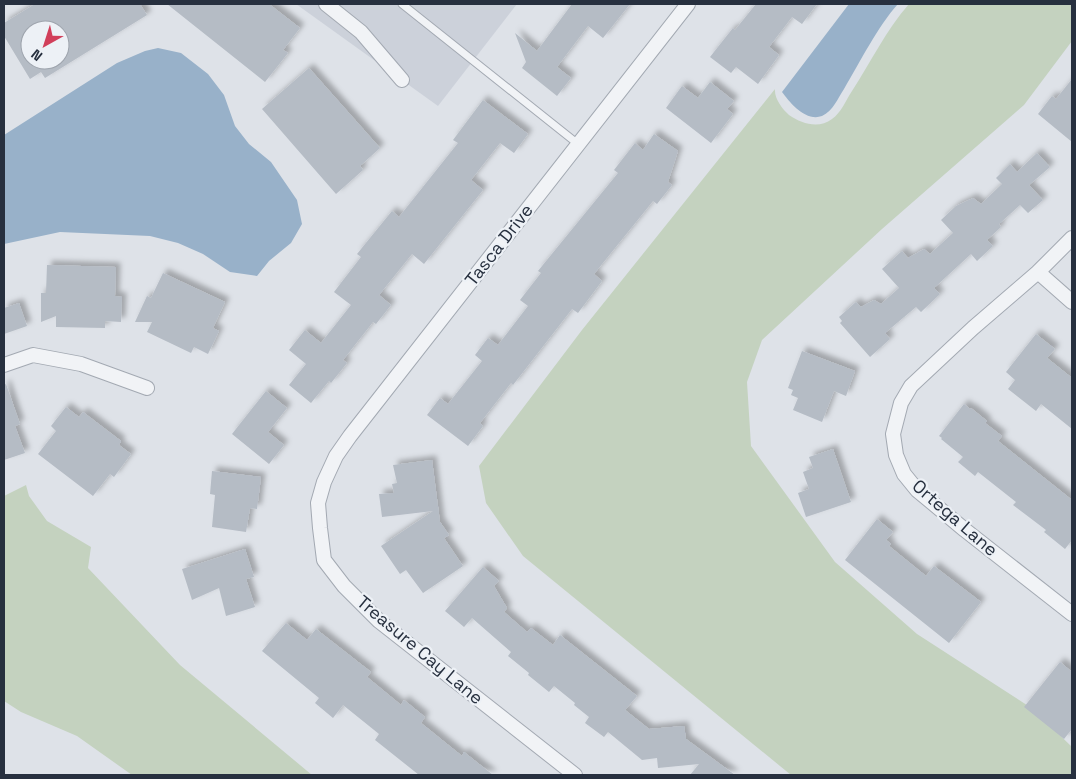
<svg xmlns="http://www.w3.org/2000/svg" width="1076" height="779" font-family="'Space Grotesk',sans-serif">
<defs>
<filter id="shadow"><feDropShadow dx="4.5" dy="-4.5" stdDeviation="2.5" flood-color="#0004"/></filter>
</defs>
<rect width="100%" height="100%" fill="#dee2e8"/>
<!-- built -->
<path fill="#ccd1da" d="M296 4H517L438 106Z"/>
<!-- green -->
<path fill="#c4d2bf" d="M909 4H1072V41L1024 105 882 229 762 340 747 382 751 446 835 562 917 634 1033 709 1072 747V775H791L523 556 486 503 479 466 582 330 775 89C774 98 782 109 789 115 802 124 819 129 832 119 841 113 846 100 852 91 871 62 886 30 909 4Z
M26 485 29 496 47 521 91 547 88 568 180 665 312 775H132L77 736 21 712 4 701V496Z"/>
<!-- water -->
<path fill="#98b1c9" d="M849 4H898C878 26 860 62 844 89 838 98 833 111 822 116 806 122 790 103 782 92Z
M158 48 181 53 208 74 224 95 235 126 249 144 271 162 297 200 302 224 291 243 269 261 257 276 230 272 203 254 178 243 150 236 60 232 4 244V135L117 63 145 51Z"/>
<!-- building -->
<path fill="#b5bcc5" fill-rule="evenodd" filter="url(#shadow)" d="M35 4H140L147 15 45 78 41 72 30 79 4 36V23ZM30 30H60V60H30Z
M167 4H269L300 28 283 50 288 53 265 82Z
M572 4H630L603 38 588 26 557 67 571 78 557 96 522 68 526 62 515 33 537 51Z
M756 4H817L802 24 792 17 769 47 779 55 758 84 736 67 731 73 710 57 733 28 735 30Z
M309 68 380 148 360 166 363 170 336 194 262 109Z
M1072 79V142L1038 114 1052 96 1056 99Z
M710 82 734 101 727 109 733 114 711 143 666 108 682 86 698 98Z
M483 100 528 134 514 153 500 143 471 180 483 190 424 264 412 254 379 295 391 305 376 324 373 322 343 360 347 363 331 383 329 381 311 403 289 385 306 364 289 350 305 330 321 343 351 305 334 292 361 257 357 254 392 211 399 217 458 143 453 140Z
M654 134 678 151 668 182 672 185 657 204 653 201 594 274 602 281 578 313 572 309 513 385 511 383 480 423 483 426 468 446 427 415 440 398 448 404 482 361 475 355 488 338 498 345 528 306 520 300 541 273 538 271 618 173 614 170 635 143 643 150Z
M1037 153 1050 167 1029 185 1043 200 1028 213 1020 205 999 224 1001 227 987 240 993 246 977 261 971 254 934 288 940 294 921 312 916 307 885 333 890 339 870 357 840 323 842 321 839 317 856 302 861 307 874 300 881 304 899 288 882 269 902 251 908 258 924 249 930 254 953 233 941 220 956 206 973 198 981 204 1002 184 996 178 1010 164 1017 172Z
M47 265 116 267 115 296 122 297 121 322 105 321V328L56 327V316L41 322V293H46Z
M163 273 225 302 213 328 219 331 208 354 194 347 191 353 147 332 152 322H135L147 296 151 298Z
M19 303 27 326 4 334V308Z
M1036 334 1055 349 1047 358 1072 378V429L1041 404 1036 411 1008 389 1015 380 1006 372Z
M802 351 855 371 846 396 834 391 822 422 793 410 798 398 791 395 793 390 788 388Z
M6 384 20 424 15 426 25 453 4 460V385Z
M266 391 287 408 268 432 284 445 269 464 232 434Z
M964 404 970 409 971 408 987 421 985 423 1002 436 998 441 1072 500V540L1065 549 1044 532 1046 530 1013 505 1016 502 978 472 975 476 958 462 963 457 941 439 942 438 939 436Z
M66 407 79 417 83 412 121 441 119 445 131 454 114 477 110 474 93 496 38 454 56 431 51 426Z
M833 449 851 502 806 517 798 493 809 489 803 472 813 468 809 457Z
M432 460 440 522 449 535 444 538 463 566 423 593 406 570 400 574 381 546 433 511 382 517 379 494 394 493 392 484 397 483 393 465Z
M212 471 261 477 257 509 250 508 246 532 212 527 215 495 210 494Z
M877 519 893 532 886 540 891 544 889 546 926 576 934 566 981 602 949 643 845 560Z
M245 549 254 577 246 579 255 607 226 616 219 588 192 600 182 569Z
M483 567 499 581 494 586 507 608 504 612 527 632 531 628 553 645 560 635 637 696 625 710 649 729 684 726 686 739 735 775H690L699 764 658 768 657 758 642 760 608 732 604 737 585 723 589 717 574 705 575 703 554 686 549 692 528 675 529 673 508 656 511 652 472 618 464 627 445 611Z
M286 623 307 640 316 629 371 672 367 677 401 705 404 700 425 717 421 723 462 756 464 752 493 775H419L375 740 379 734 343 705 333 718 315 703 319 698 262 651Z
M1060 662 1072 672V729L1064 739 1024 707Z"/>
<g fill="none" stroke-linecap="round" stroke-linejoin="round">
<defs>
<path id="service" d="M402 4 578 144"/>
<path id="minor" d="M326 4 361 32 402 80
M1072 238 1038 272 1072 302
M1038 272 973 328 911 386 901 403 893 434 896 455 904 474 917 490 965 530 1072 614
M4 365 33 355 81 364 147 388
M575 775 379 621 344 586 324 560 320 528 318 503 324 482 336 456 350 436 688 4"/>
</defs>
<!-- service casing -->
<use href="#service" stroke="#a3a9b2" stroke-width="9"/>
<!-- minor casing -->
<use href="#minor" stroke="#a3a9b2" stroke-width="16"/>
<!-- service -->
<use href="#service" stroke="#f1f3f6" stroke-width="7"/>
<!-- minor -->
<use href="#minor" stroke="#f1f3f6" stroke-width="14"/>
</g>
<g text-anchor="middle" stroke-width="4.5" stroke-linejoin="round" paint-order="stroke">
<!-- street labels -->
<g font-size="18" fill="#27303f" stroke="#edf1f6">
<text transform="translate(499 245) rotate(-52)" y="6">Tasca Drive</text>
<text transform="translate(955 518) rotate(41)" y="6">Ortega Lane</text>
<text transform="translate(420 650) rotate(40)" y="6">Treasure Cay Lane</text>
</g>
</g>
<!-- border -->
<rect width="1076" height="779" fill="none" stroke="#27303f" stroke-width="10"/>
<!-- north arrow -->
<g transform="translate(45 45) rotate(219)"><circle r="24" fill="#edf1f6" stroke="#9ea4ad"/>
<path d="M0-4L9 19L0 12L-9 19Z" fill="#d13f5a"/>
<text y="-8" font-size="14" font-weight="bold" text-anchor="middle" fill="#27303f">N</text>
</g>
</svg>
